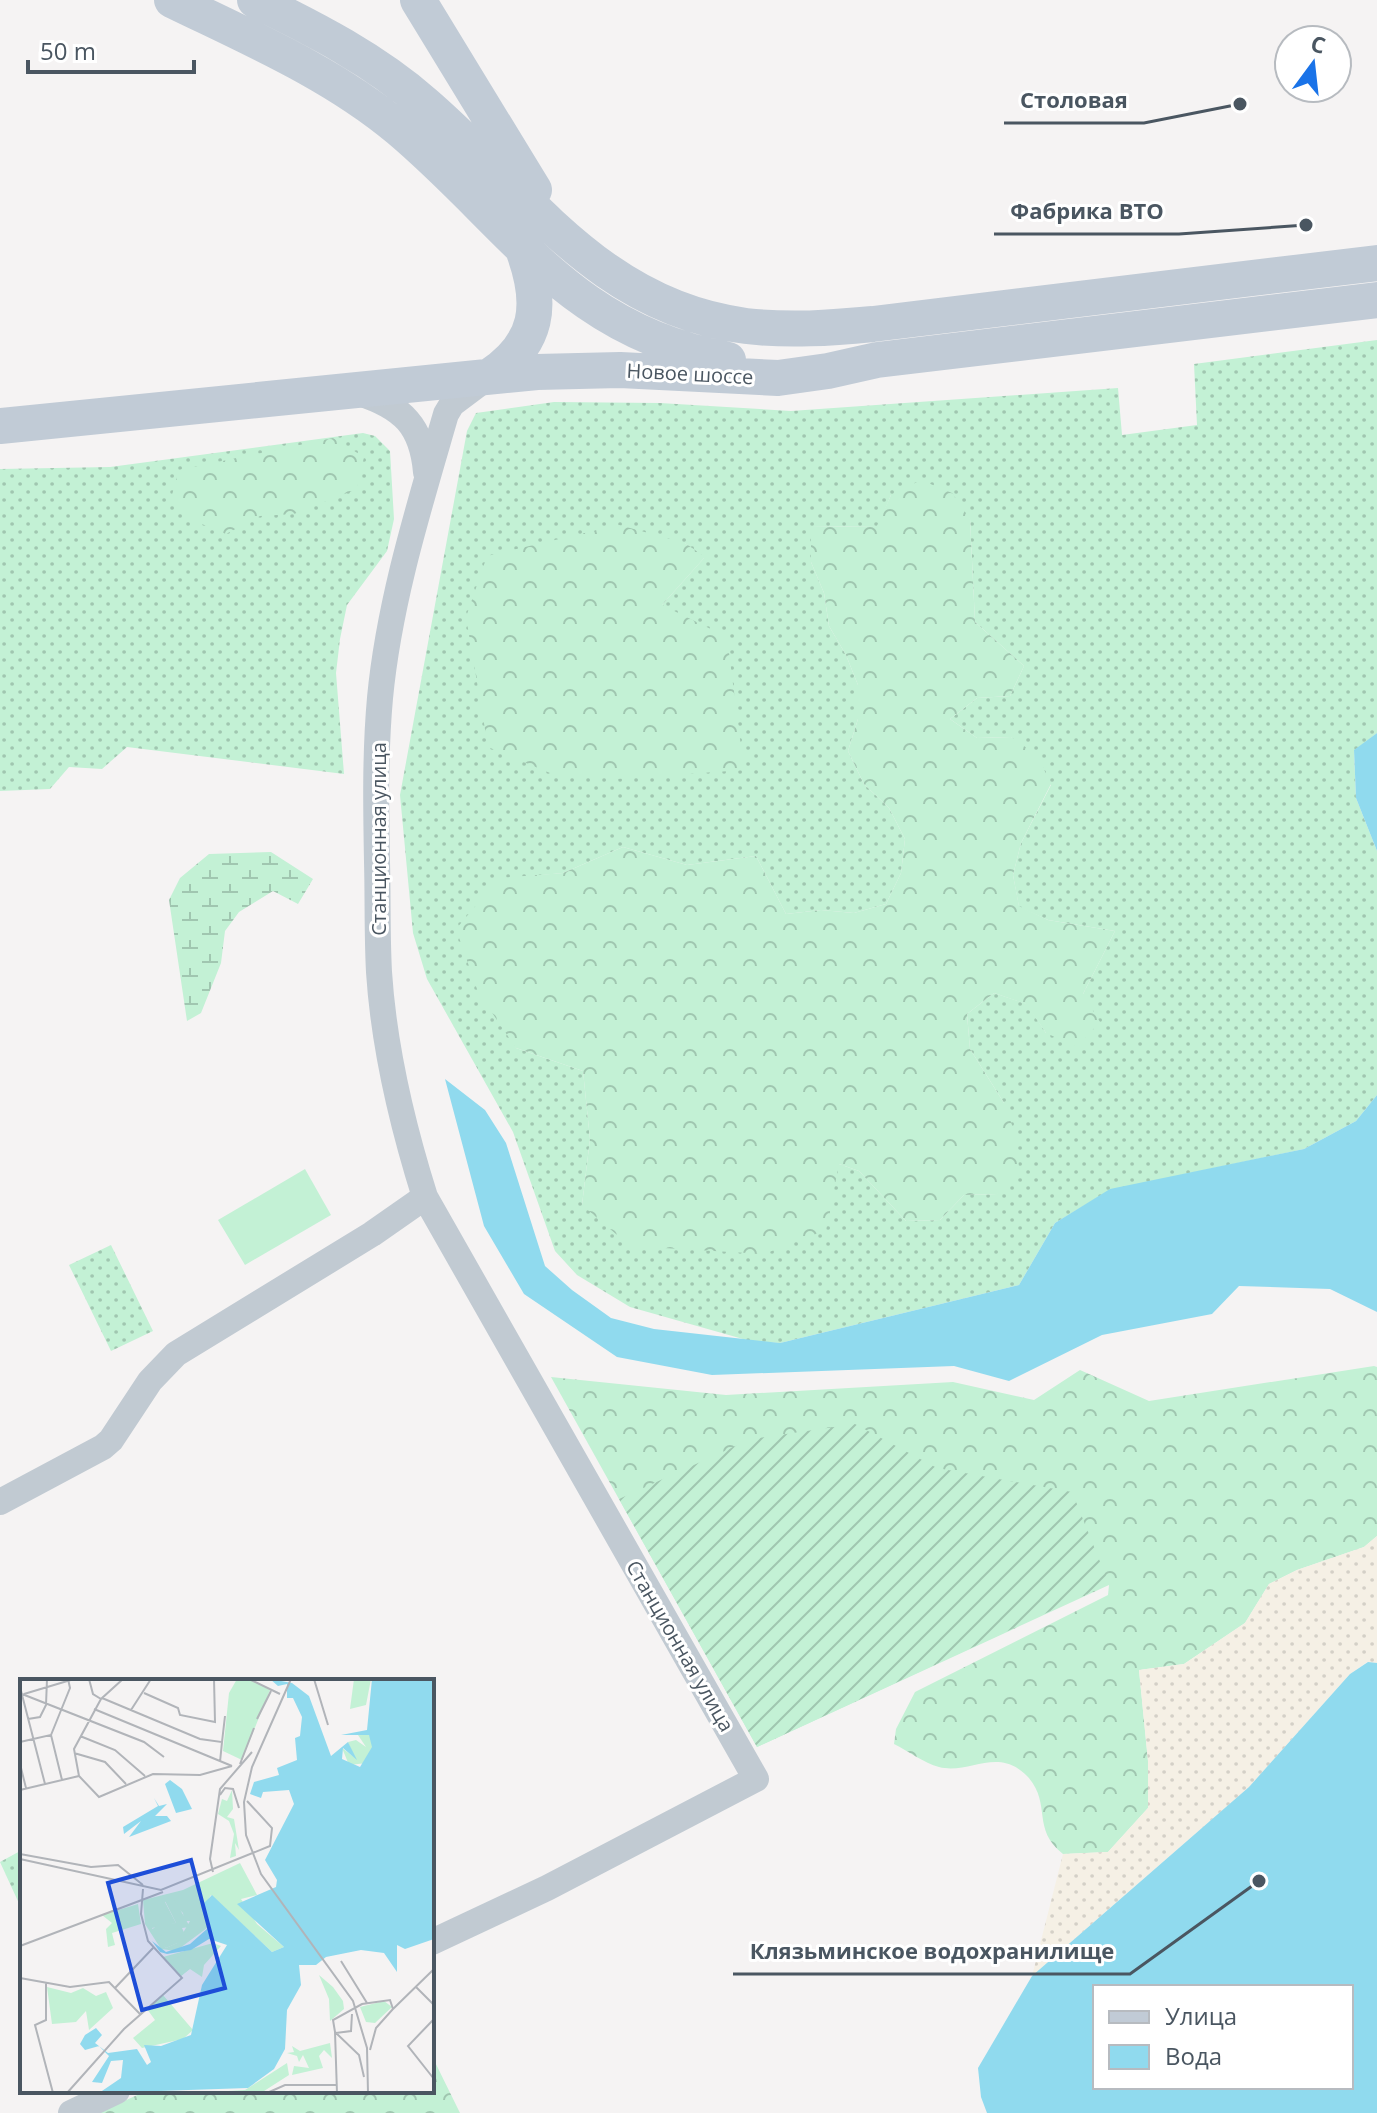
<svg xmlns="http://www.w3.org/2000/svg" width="1377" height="2113" font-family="'Open Sans',sans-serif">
<defs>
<pattern id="grass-dots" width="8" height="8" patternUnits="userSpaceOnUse" patternTransform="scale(2)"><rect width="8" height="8" fill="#c3f1d5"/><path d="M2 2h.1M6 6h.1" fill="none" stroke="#a0c6b0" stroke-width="1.8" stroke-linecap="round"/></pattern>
<pattern id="forest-crowns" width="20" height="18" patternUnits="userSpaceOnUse" patternTransform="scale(2)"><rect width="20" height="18" fill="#c3f1d5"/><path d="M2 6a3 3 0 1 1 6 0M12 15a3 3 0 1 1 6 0" fill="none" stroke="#a0c6b0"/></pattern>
<pattern id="wetland-marsh" width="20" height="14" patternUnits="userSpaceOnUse" patternTransform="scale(2)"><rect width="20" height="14" fill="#c3f1d5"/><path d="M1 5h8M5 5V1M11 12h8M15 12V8" fill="none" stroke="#a0c6b0"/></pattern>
<pattern id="sand-dots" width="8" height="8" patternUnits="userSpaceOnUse" patternTransform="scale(2)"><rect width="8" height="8" fill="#f5f0e5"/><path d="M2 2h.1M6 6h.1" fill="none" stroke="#d4d0c7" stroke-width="1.8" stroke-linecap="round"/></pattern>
<pattern id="garden-furrows" width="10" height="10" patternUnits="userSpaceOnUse" patternTransform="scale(2)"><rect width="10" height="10" fill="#c3f1d5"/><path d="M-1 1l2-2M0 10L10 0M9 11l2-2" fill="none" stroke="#a0c6b0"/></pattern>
</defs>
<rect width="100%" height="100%" fill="#f5f3f3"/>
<!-- grass -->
<path fill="url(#grass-dots)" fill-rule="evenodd" d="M1377 340V733L1354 751 1356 798 1377 851V1095L1356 1121 1304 1149 1110 1190 1055 1223 1019 1285 780 1343 750 1341 630 1307 577 1275 555 1251 513 1132 427 979 413 933 400 795 467 431 476 413 554 402 660 403 791 411 1118 388 1122 435 1197 425 1194 364ZM891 495 970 519 975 622 1024 666 1010 696 977 698 950 719 977 738 1011 737 1051 785 1021 843 1013 875 1019 907 1048 920 1115 931 1083 994 1046 1033 1027 1004 994 993 967 1014 970 1049 1004 1103 997 1194 964 1195 940 1220 906 1221 859 1171 839 1164 582 1205 590 1139 583 1071 516 1048 499 879 563 873 623 847 687 865 756 856 786 914 821 910 854 913 886 904 901 873 905 839 889 808 864 784 848 751 858 719V685L846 655 829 626 824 593 811 562V527L878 526ZM685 543 704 558 662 605Z
M363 433 375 436 390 451 394 519 387 551 347 605 340 639 336 673 344 774 127 747 102 769 69 767 50 789 0 791V469L110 467Z
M111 1245 153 1331 111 1351 69 1265Z
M22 1850V1910L0 1862Z"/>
<!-- forest -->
<path fill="url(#forest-crowns)" d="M333 438 364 457 357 489 294 514 260 516 226 534 197 522 170 502 179 470Z
M921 480 952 493 970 519 975 622 1024 666 1010 696 977 698 950 719 977 738 1011 737 1037 755 1051 784 1021 843 1013 875 1019 906 1048 920 1115 931 1083 994 1100 1022 1077 1047 1046 1033 1026 1004 994 993 967 1014 970 1049 1004 1103 1016 1136 1019 1169 997 1194 964 1195 940 1220 906 1221 859 1171 839 1164 826 1230 764 1254 630 1246 582 1205 590 1139 583 1071 516 1048 478 992 456 929 499 878 563 873 623 847 687 865 756 856 786 914 821 910 854 913 886 904 901 873 905 839 889 808 864 784 848 751 858 719V685L846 655 829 626 824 593 811 562V527L877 526 891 495Z
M619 525 685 543 705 557 662 605 727 637 744 770 616 779 550 773 488 747 466 617 487 556Z
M1374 1366 1377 1367V1536L1364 1547 1297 1570 1269 1584 1245 1623 1184 1664 1139 1670 1148 1761V1808L1108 1852 1063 1854C1031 1829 1052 1804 1028 1777 998 1745 970 1775 939 1767 924 1763 908 1751 894 1744L896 1729 915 1692 1108 1595 1109 1585 757 1747 551 1377 726 1395 953 1382 1034 1400 1080 1370 1149 1401Z
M432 2056 460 2113H98L146 2091H432Z"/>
<!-- wetland -->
<path fill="url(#wetland-marsh)" d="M271 852 313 879 298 904 273 891 239 912 225 931 221 963 201 1013 187 1021 169 900 180 878 209 854Z"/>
<!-- sand -->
<path fill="url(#sand-dots)" d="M1377 1536V1663L1367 1662 1350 1674 1249 1787 1032 1976 1063 1854 1108 1852 1148 1808V1761L1139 1670 1184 1664 1245 1623 1269 1584 1297 1570 1364 1547Z"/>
<!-- garden -->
<path fill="url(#garden-furrows)" d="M855 1424 937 1468 1072 1492 1109 1584 757 1747 619 1499 751 1439Z"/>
<!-- pitch -->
<path fill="#c3f1d5" d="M305 1169 331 1215 245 1265 218 1220Z"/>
<!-- water -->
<path fill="#90daee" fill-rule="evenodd" d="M1377 733V851L1356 798 1354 750Z
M445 1079 485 1110 506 1143 545 1266 572 1290 611 1318 654 1329 780 1343 1019 1285 1055 1223 1110 1189 1304 1149 1356 1121 1377 1095V1312L1330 1289 1239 1286 1212 1314 1102 1335 1009 1381 954 1366 712 1375 617 1357 524 1294 484 1226Z
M1368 1662 1377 1663V2113H987L981 2097 978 2068 1032 1976 1249 1787 1350 1674ZM1351 1987V2087H1095V1987Z"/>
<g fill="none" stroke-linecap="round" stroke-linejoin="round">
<!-- street -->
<path stroke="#c1cad2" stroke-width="26" d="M359 393C403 407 422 426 426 472
M0 1502 103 1447 111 1440 150 1381 176 1354 372 1234 425 1197
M432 1942 547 1888 756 1779 425 1197C402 1124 384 1049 379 972 377 935 378 899 377 862 376 808 375 753 380 698 389 602 419 507 446 414L452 404 488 377
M71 2113 117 2091"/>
<!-- secondary -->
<path stroke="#c1cbd6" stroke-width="36" d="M172 0C250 38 332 73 399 129 513 225 568 331 728 360
M255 0C315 29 375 60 425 104 528 193 599 307 746 326 789 331 831 328 873 324L1377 263
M418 0 534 190
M490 376C539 343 543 305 524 252
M0 426 537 372 620 370 778 378 828 371 877 360 1377 300"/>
</g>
<g text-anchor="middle" stroke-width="6" stroke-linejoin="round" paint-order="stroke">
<!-- street labels -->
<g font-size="20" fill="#4a5661" stroke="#fff">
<text transform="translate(690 374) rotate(3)" y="7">Новое шоссе</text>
<text transform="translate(379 839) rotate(-90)" y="7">Станционная улица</text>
<text transform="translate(680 1646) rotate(60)" y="7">Станционная улица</text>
</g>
</g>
<!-- overview -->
<g transform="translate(20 1679)">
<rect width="414" height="414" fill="#f5f3f3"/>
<path d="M334 0H351L346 26 330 30ZM220 184 237 216 221 220 237 245 264 268 252 273 191 216 182 230 190 243 187 249 156 272 141 270 125 245 123 221 163 211ZM149 221 163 234 164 242H170L157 264 146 269 132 249 156 244 145 223ZM118 225 121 245 92 254 95 266 88 268 86 250 92 244 82 236ZM364 322 372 328 355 344 346 343 340 328ZM267 384 269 396 241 414H175L225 411Z" fill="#c3f1d5" fill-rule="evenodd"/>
<path d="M349 55 353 66 347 84 329 86 322 69 334 78 328 63 336 61 346 68 338 56ZM212 111 213 130 207 138 214 140 219 171 215 164 216 177 210 179 214 155 209 142 198 135 202 120 207 122ZM153 218 170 248 162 249 167 260 146 269 130 252 139 245 156 244 145 222ZM193 264 201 267 184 286 182 298 170 290 161 297 143 278ZM299 296 313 308 323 322 324 330 310 342 309 320ZM27 308 51 314 63 309 76 317 86 313 93 329 69 351 66 332 56 343 32 345ZM143 316 173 351 163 360 122 369 113 359 135 341 127 330ZM310 364 312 379 304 371 299 377 303 389 272 396 274 387 289 389 283 376 279 383 277 377 267 374 274 373 272 367 280 372Z" fill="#c3f1d5"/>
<path d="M217 0H229L250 11 222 81 203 72 209 14ZM162 276 180 281 161 297 149 284Z" fill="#c3f1d5"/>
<path d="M250 0 272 4 289 17 311 77 328 63 337 81 323 69 322 80 340 88 352 68 349 56H321L347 51 352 0H414V260L385 270 377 266V293L364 274 341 271 306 278 296 286H279L281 306 267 331 265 370 254 390 228 409 79 414 101 399 103 381 91 382 82 404 72 403 89 377 79 367 65 371 60 365 65 356 76 349 82 356 75 364 88 374 117 370 127 386 131 383 124 366 141 367 171 356 182 306 207 266 189 260 171 271 147 275 140 273 132 262 146 273 170 265 188 249 181 227 192 216 252 273 264 268 217 225 256 208 257 201 245 181 274 125 269 111 243 113 241 119 230 115 234 103 259 96 257 89 277 81 275 59 280 57 282 38 273 19H267V5L258 7ZM150 101 162 110 172 130 156 134 145 105ZM134 119 139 127 147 125 135 137H147L151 142 109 158 121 142 104 155 103 148 138 127Z" fill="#90daee"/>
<path fill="none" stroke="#b1b4b9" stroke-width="2" d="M69 0 73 15 81 20M229 0 260 15M271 0 232 88 224 123 226 156 241 195 333 322 347 369 348 414M294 0 308 46M0 8 25 105M124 14 158 29 160 36 195 43 194 0M2 15 124 63 144 78M4 15 54 0M82 19 180 60 202 63 200 83M74 30 212 87M111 31 131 0M8 40 20 38 26 26 27 0M237 40 251 12M31 56 42 101M60 57 95 71 125 97M0 63 31 56 50 9 48 0M202 63 205 37M54 74 85 83 106 105M0 85 6 109M220 85 234 49M59 97 79 118 133 95 180 96 212 87M59 97 54 70 81 20 103 0M0 111 59 97M200 116 205 109 213 110 219 129M0 175 71 188 98 186 123 206M0 180 141 211 250 167 252 149 227 122M193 193 190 180 200 110 232 73M0 267 143 213M321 282 347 324M0 299 50 308 89 303 120 335M26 304V341L15 346 33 414M396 308 414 326M95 309 133 269M373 330 414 290M414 340 388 367 414 400M315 353 317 414M316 354 331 352 332 335M344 398 339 376 315 353 313 341 342 325 370 321 373 330 356 349 350 371M47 414 104 350 162 299 128 262 121 235 123 210M247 414 265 406H317"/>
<path fill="#1d4ed8" fill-opacity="0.15" stroke="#1d4ed8" stroke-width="4" d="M171 181 205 309 122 331 88 204Z"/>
<rect width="414" height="414" fill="none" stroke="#4a5661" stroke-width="4"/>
</g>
<!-- callouts -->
<path fill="none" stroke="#4a5661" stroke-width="3" d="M1240 104L1144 123H1004M1306 225L1179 234H994M1259 1881L1130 1974H733"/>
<g fill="#4a5661" stroke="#fff" stroke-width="3">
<circle cx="1240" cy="104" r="8"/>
<circle cx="1306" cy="225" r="8"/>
<circle cx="1259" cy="1881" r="8"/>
</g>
<g font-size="22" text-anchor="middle" font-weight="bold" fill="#4a5661" stroke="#fff" stroke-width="6" stroke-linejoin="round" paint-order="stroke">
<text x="1074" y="108">Столовая</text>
<text x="1087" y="219">Фабрика ВТО</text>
<text x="932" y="1959">Клязьминское водохранилище</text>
</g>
<!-- legend -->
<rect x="1093" y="1985" width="260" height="104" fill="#ffffff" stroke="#b7bbc0" stroke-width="2"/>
<rect x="1109" y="2011" width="40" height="12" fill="#c1cbd6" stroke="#b7bbc0" stroke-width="2"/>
<text x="1165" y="2025" font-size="24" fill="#4a5661">Улица</text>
<rect x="1109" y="2045" width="40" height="24" fill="#90daee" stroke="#b7bbc0" stroke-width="2"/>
<text x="1165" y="2065" font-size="24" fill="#4a5661">Вода</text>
<!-- north arrow -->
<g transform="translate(1313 64) rotate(15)"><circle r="38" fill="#ffffff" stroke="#b7bbc0" stroke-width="2"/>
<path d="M0-6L14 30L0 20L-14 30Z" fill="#1a73e8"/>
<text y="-12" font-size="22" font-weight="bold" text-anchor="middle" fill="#4a5661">С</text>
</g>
<!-- scale -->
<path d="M28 60v12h166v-12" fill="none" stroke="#4a5661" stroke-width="4"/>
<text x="40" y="60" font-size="24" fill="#4a5661" stroke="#ffffff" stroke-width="6" paint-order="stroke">50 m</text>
</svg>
